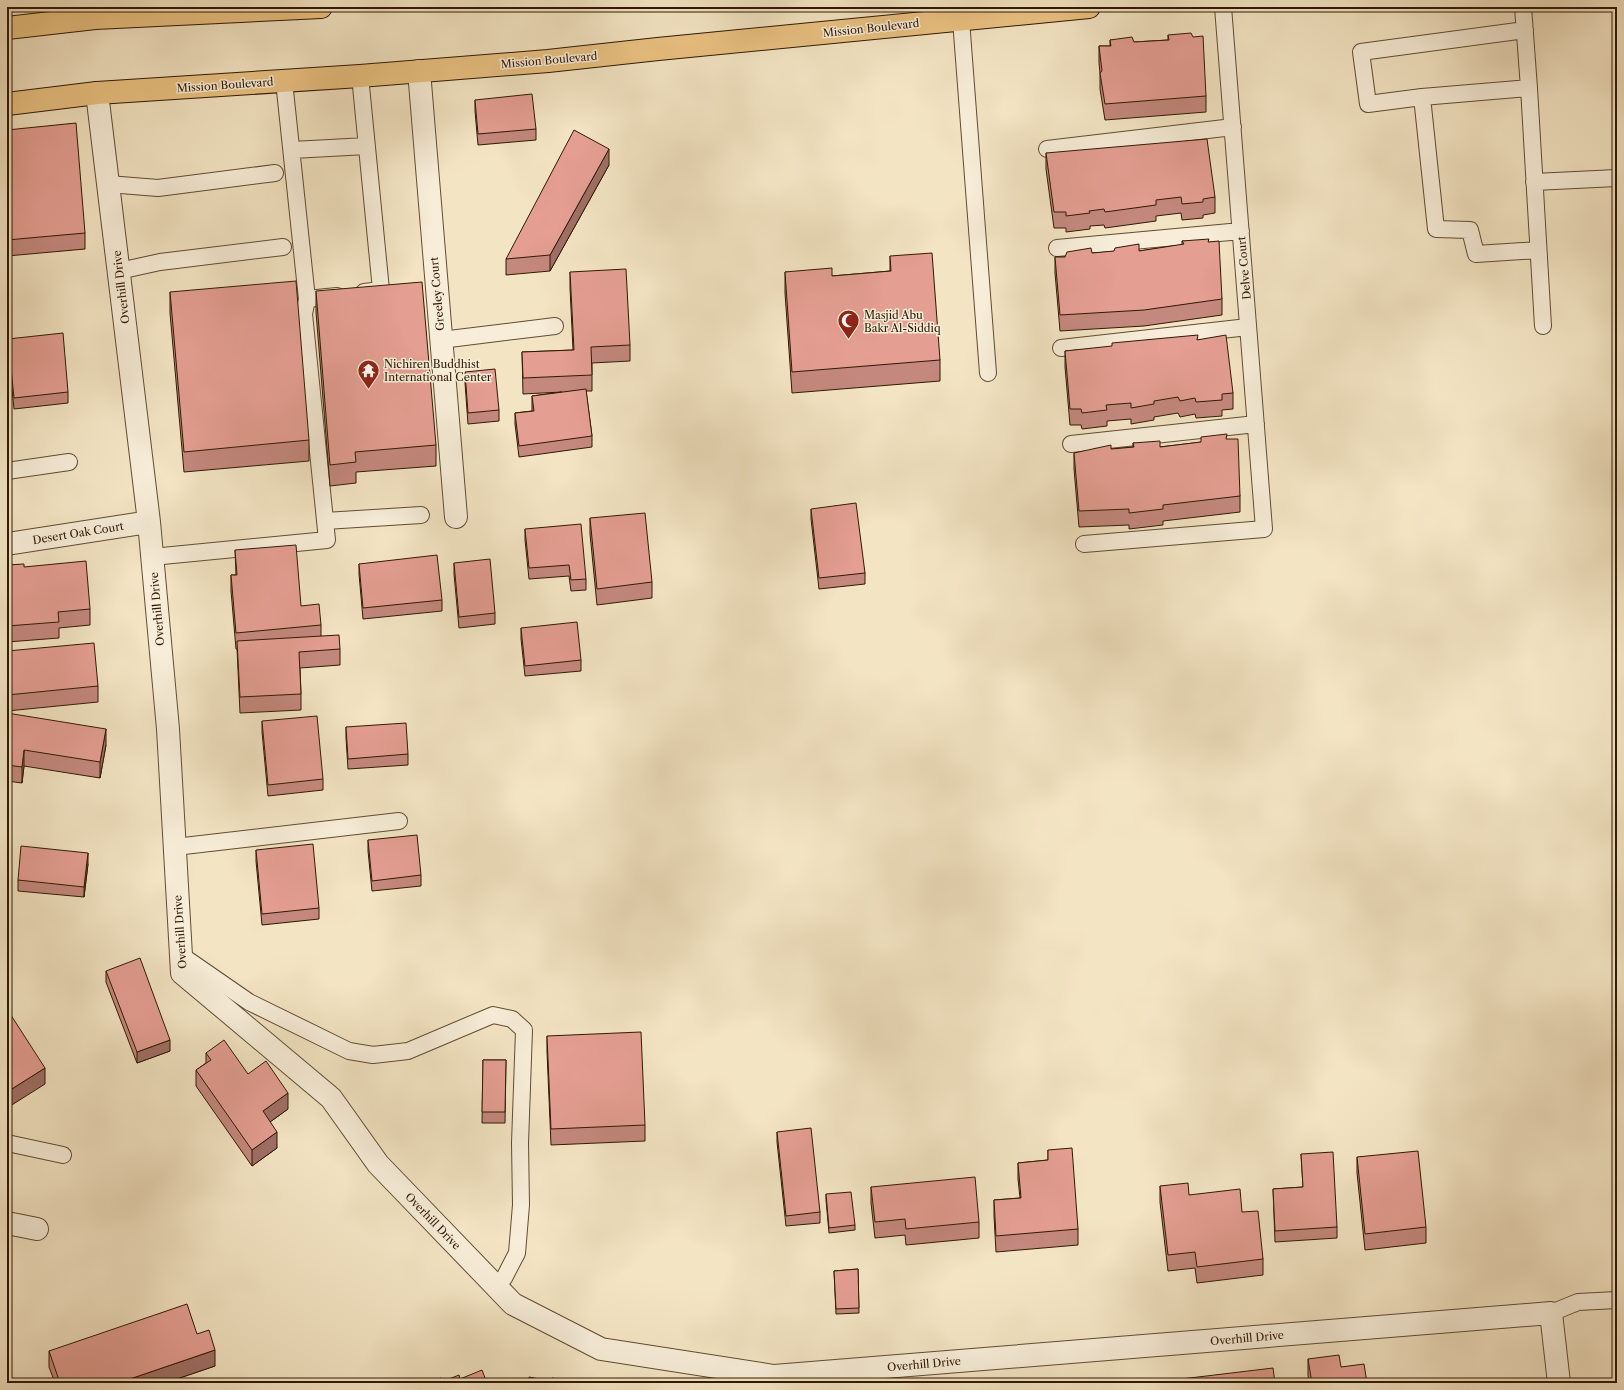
<svg xmlns="http://www.w3.org/2000/svg" width="1624" height="1390" font-family="'Libre Caslon Text',serif">
<rect width="100%" height="100%" fill="#f3e4c3"/>
<filter id="stains"><feTurbulence type="fractalNoise" baseFrequency=".005" numOctaves="4"/><feColorMatrix values="0 0 0 0 .2 0 0 0 0 .09 0 0 0 0 .02 0 0 0 .5 -.17"/></filter>
<radialGradient id="worn" r=".72"><stop offset=".6" stop-color="#630" stop-opacity="0"/><stop offset="1" stop-color="#630" stop-opacity=".3"/></radialGradient>
<g fill="none" stroke-linecap="round" stroke-linejoin="round">
<defs>
<path id="lane" d="M1523 7 1529 88 1422 97 1368 104 1361 52 1525 30
M961 20 988 373
M360 76 381 290 364 292
M284 81 307 299 337 296
M1529 88 1543 326
M1422 97 1436 229 1470 230 1476 254 1538 250
M1047 149 1233 127
M292 150 367 146
M1534 182 1617 178
M108 184 158 188 275 173
M1057 248 1241 231
M119 271 160 262 283 247
M441 340 555 326
M1061 348 1248 327
M1071 444 1256 424
M7 471 69 462
M325 521 421 515
M1084 544 1264 529 1223 7
M152 557 327 540 304 314 307 299
M175 847 399 821
M181 955 249 1002 349 1051 373 1055 408 1051 493 1015 512 1019 524 1030 520 1143 521 1205 517 1253 504 1278 493 1284
M7 1143 63 1155
M1551 1313 1578 1302 1617 1300"/>
<path id="street" d="M419 71 456 517
M97 93 149 522 168 729 182 973 331 1098 378 1164 513 1304 601 1349 774 1376 1551 1313 1559 1383
M7 544 149 522
M7 1223 37 1229"/>
<path id="primary" d="M7 28 95 18 321 7
M7 104 97 93 360 76 548 61 658 49 1089 7"/>
</defs>
<!-- lane casing -->
<use href="#lane" stroke="#614c34" stroke-width="18"/>
<!-- street casing -->
<use href="#street" stroke="#614c34" stroke-width="24"/>
<!-- primary casing -->
<use href="#primary" stroke="#301904" stroke-width="24"/>
<!-- lane -->
<use href="#lane" stroke="#f7edd8" stroke-width="16"/>
<!-- street -->
<use href="#street" stroke="#f7edd8" stroke-width="22"/>
<!-- primary -->
<use href="#primary" stroke="#eac282" stroke-width="22"/>
</g>
<!-- wall -->
<path fill="#c4887e" stroke="#301904" d="M1168 35 1206 96V112L1105 120 1100 89V74L1099 62V46H1110V40L1134 42 1168 40Z
M475 100 536 129V140L478 145 475 111Z
M7 130 85 233V249L7 256Z
M1046 153 1215 197V213L1203 215V218L1182 220 1181 213 1156 216V221L1105 228 1104 225 1090 226V229L1066 232V228H1054L1046 169Z
M609 165 550 271 506 275V259Z
M1182 241 1209 242 1222 299V315L1144 326 1060 331 1055 273V257H1065L1092 253 1139 251 1182 245Z
M890 256 940 360V381L792 393 785 293V272L832 276 890 271Z
M570 272 630 345V361L592 363V391H586L592 436V447L519 457 515 424V413L532 411V396L562 392 523 394 522 352 573 350 570 288Z
M316 291 436 445V466L356 472V483L330 486 316 312Z
M170 292 309 440V461L184 472 170 313Z
M8 339 68 392V403L14 409 8 350Z
M1198 340 1233 393V409L1222 410V416L1196 418 1195 414 1180 417 1178 413 1154 417V420L1131 424V419L1107 421V426L1082 429 1081 425H1070L1065 367V351Z
M465 372 499 410V421L468 424 465 383Z
M1227 439 1240 496V512L1163 521V525L1129 529V525L1079 527 1074 469V453L1133 447V443L1160 447Z
M811 509 865 573V584L819 589 811 519Z
M590 518 652 582V598L597 605 590 534Z
M525 529 586 579V590L571 591 569 576 529 579 525 540Z
M235 550 301 606 321 625V636L340 649V665L300 668 301 694V710L240 713 237 649H236L231 591V575H236Z
M454 563 495 613V624L459 628 454 574Z
M359 564 442 600V611L363 619 359 574Z
M7 565 24 567 90 609V625L59 628V638L7 642Z
M521 628 581 660V671L525 676 521 639Z
M7 651 98 686V702L7 711Z
M7 713 106 745 100 778 24 766 22 783 7 781Z
M262 721 323 779V790L268 796 262 732Z
M346 727 408 754V765L348 769 346 738Z
M368 840 421 875V886L372 891 368 851Z
M256 850 319 908V919L262 925 256 861Z
M88 864 84 897 18 891V880Z
M106 971 170 1051 137 1063 106 982Z
M547 1036 645 1125V1141L551 1145 547 1052Z
M206 1053 248 1074 288 1109 270 1122 277 1148 252 1166 196 1086V1070L206 1063Z
M483 1060H506L505 1123H482Z
M777 1132 820 1212V1223L786 1226 777 1142Z
M1048 1150 1078 1229V1245L996 1252 994 1216V1200L1020 1198 1018 1179V1163L1048 1160Z
M1301 1154 1337 1227V1238L1275 1242 1273 1189 1303 1187Z
M1357 1157 1426 1227V1243L1365 1250 1357 1173Z
M1160 1186 1242 1212 1263 1259V1275L1197 1283 1195 1268 1168 1271 1160 1202Z
M871 1187 979 1222V1238L906 1245 905 1235 875 1238 871 1203Z
M826 1194 855 1225V1230L829 1233 826 1200Z
M858 1269 859 1313 836 1314 834 1271Z
M197 1334 215 1366 165 1383H55L49 1367V1351Z
M1308 1359 1367 1383H1309L1308 1375Z"/>
<!-- shaded-wall -->
<path fill="#a06f66" stroke="#301904" d="M609 149V165L550 271V255Z
M106 729V745L100 778V762Z
M24 750V766L22 783V767Z
M88 853V864L84 897V887Z
M170 1040V1051L137 1063V1052Z
M45 1068V1084L7 1108V1092Z
M288 1093V1109L263 1127V1111Z
M277 1132V1148L252 1166V1150Z
M215 1350V1366L165 1383H118Z"/>
<!-- building -->
<path fill="#e49e92" stroke="#301904" d="M1191 33 1193 37 1203 36 1206 96 1105 104 1100 73 1102 71 1099 46H1111L1110 40 1132 37 1134 42 1169 40 1168 35Z
M532 94 536 129 478 134 475 100Z
M76 123 85 233 7 240V130Z
M574 130 609 149 550 255 506 259Z
M1207 139 1215 197 1203 199V202L1182 204 1181 197 1156 200V205L1105 212 1104 209 1089 211 1090 213 1066 216V212H1054L1046 153Z
M1209 239 1208 242 1219 241 1222 299 1144 310 1060 315 1055 257H1065L1067 252 1091 248 1092 253 1114 251 1115 248 1139 244V251L1184 244 1182 241Z
M932 253 940 360 792 372 785 272 832 268V276L891 271 890 256Z
M626 269 630 345 591 347 592 375 523 378 522 352 574 350 570 272Z
M296 281 309 440 184 452 170 292Z
M422 282 436 445 355 452 356 462 330 465 316 291Z
M63 333 68 392 14 398 8 339Z
M1198 335 1197 340 1226 335 1233 393 1222 394V400L1196 402 1195 398 1180 401 1178 397 1154 401V404L1131 408V403L1106 405 1107 410 1082 413 1081 409H1070L1065 351 1112 346V343Z
M495 369 499 410 468 413 465 372Z
M586 389 592 436 519 446 515 413 534 411 532 396Z
M1227 434 1226 439H1238L1240 496 1163 505V509L1129 513V509L1079 511 1074 453 1111 445V449L1134 447 1133 443 1160 441V447L1201 442V437Z
M856 503 865 573 819 578 811 509Z
M645 513 652 582 597 589 590 518Z
M581 524 586 579 571 580 569 565 529 568 525 529Z
M296 545 301 606 319 604 321 625 236 633 231 575H237L235 550Z
M437 555 442 600 363 608 359 564Z
M490 559 495 613 459 617 454 563Z
M86 561 90 609 58 612 59 622 7 626V565L24 564V567Z
M577 622 581 660 525 666 521 628Z
M339 635 340 649 299 652 301 694 240 697 237 641Z
M94 643 98 686 7 695V651Z
M7 713 106 729 100 762 24 750 22 767 7 765Z
M317 716 323 779 268 785 262 721Z
M406 723 408 754 348 759 346 727Z
M417 835 421 875 372 881 368 840Z
M313 844 319 908 262 914 256 850Z
M21 846 88 853 84 887 18 880Z
M140 958 170 1040 137 1052 106 971Z
M7 1009 45 1068 7 1092Z
M641 1032 645 1125 551 1129 547 1036Z
M224 1040 248 1074 266 1061 288 1093 263 1111 277 1132 252 1150 196 1070 211 1060 206 1053Z
M483 1060H506L505 1112H482Z
M811 1128 820 1212 786 1216 777 1132Z
M1072 1148 1078 1229 996 1236 994 1200 1021 1198 1018 1163 1048 1160V1150Z
M1418 1151 1426 1227 1365 1234 1357 1157Z
M1333 1152 1337 1227 1275 1231 1273 1189 1303 1187 1301 1154Z
M975 1177 979 1222 906 1229 905 1219 875 1222 871 1187Z
M1188 1183 1189 1195 1240 1189 1242 1212 1258 1211 1263 1259 1197 1267 1195 1252 1168 1255 1160 1186Z
M851 1192 855 1225 829 1228 826 1194Z
M858 1269 859 1308 836 1309 834 1271Z
M187 1304 197 1334 209 1330 215 1350 118 1383H60L49 1351Z
M1339 1355 1341 1367 1364 1364 1367 1383H1312L1308 1359Z
M1273 1368 1275 1383H1148Z
M482 1370 487 1383H427L441 1378 444 1381 459 1375 460 1379Z
M529 1377 550 1381 552 1378 568 1381V1383H527Z"/>
<!-- icons -->
<defs>
<symbol id="mosque-pin" viewBox="-11 -11 22 30"><path d="M0 17L-7.5 6A9.5 9.5 0 1 1 7.5 6Z" fill="#8f2418" stroke="#f7edd8"/><path d="M3.5-4.9A6 6 0 1 0 3.5 4.9A5 5 0 1 1 3.5-4.9Z" fill="#fff"/></symbol>
<symbol id="temple-pin" viewBox="-11 -11 22 30"><path d="M0 17L-7.5 6A9.5 9.5 0 1 1 7.5 6Z" fill="#8f2418" stroke="#f7edd8"/><path d="M0-6L5-2H3V0L6.5 2.5H4V6H1.5V3h-3V6H-4V2.5H-6.5L-3 0V-2H-5Z" fill="#fff"/></symbol>
</defs>
<g fill-rule="evenodd">
<use href="#mosque-pin" x="836" y="308" width="25" height="34"/>
<use href="#temple-pin" x="356" y="358" width="25" height="34"/>
</g>
<g text-anchor="middle" stroke-width="3" stroke-linejoin="round" paint-order="stroke">
<!-- street labels -->
<g font-size="11" fill="#301904" stroke="#f7edd8">
<text transform="translate(871 28) rotate(-6)" y="4">Mission Boulevard</text>
<text transform="translate(549 60) rotate(-5)" y="4">Mission Boulevard</text>
<text transform="translate(225 85) rotate(-4)" y="4">Mission Boulevard</text>
<text transform="translate(1244 268) rotate(-95)" y="4">Delve Court</text>
<text transform="translate(121 287) rotate(-97)" y="4">Overhill Drive</text>
<text transform="translate(437 294) rotate(-95)" y="4">Greeley Court</text>
<text transform="translate(78 533) rotate(-9)" y="4">Desert Oak Court</text>
<text transform="translate(157 609) rotate(-95)" y="4">Overhill Drive</text>
<text transform="translate(180 932) rotate(-94)" y="4">Overhill Drive</text>
<text transform="translate(433 1221) rotate(46)" y="4">Overhill Drive</text>
<text transform="translate(1247 1338) rotate(-5)" y="4">Overhill Drive</text>
<text transform="translate(924 1364) rotate(-5)" y="4">Overhill Drive</text>
</g>
<!-- poi labels -->
<g font-size="11" fill="#301904" stroke="#f7edd8" text-anchor="start">
<text x="864" y="319">Masjid Abu<tspan x="864" dy="13">Bakr Al-Siddiq</tspan></text>
<text x="384" y="368">Nichiren Buddhist<tspan x="384" dy="13">International Center</tspan></text>
</g>
</g>
<!-- margin -->
<rect width="1624" height="1390" fill="none" stroke="#f3e4c3" stroke-width="24"/>
<rect x="8" y="8" width="1608" height="1374" fill="none" stroke="#301904" stroke-width="2"/>
<rect x="12" y="12" width="1600" height="1366" fill="none" stroke="#301904"/>
<rect width="100%" height="100%" filter="url(#stains)"/>
<rect width="100%" height="100%" fill="url(#worn)"/>
</svg>
